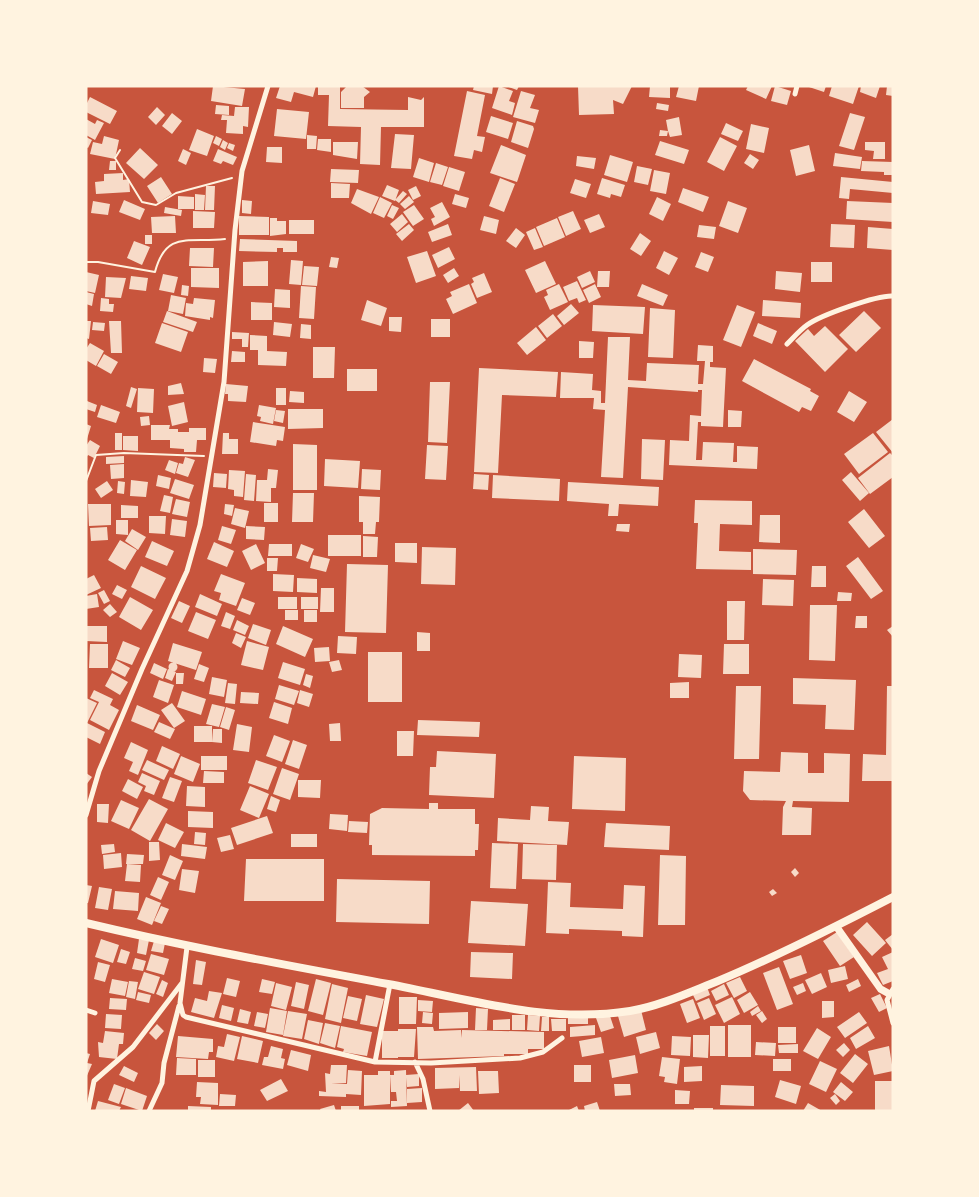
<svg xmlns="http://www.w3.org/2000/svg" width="979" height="1197" font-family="Barlow,sans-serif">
<rect width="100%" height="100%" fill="#c8553d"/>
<!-- building -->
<path fill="#f7dbc8" d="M213 86 245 89 242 106 211 101Z
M280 86H316L313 97 294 92 291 102 276 98Z
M318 86H340V109L408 110V97L421 100 424 97V127H381L380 165 360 164 361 127 328 126 329 95H318Z
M347 86H362L370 92 364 97V108H341V92Z
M474 86H493L492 94 473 90Z
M499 86 513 91 509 101 515 103 512 115 492 108Z
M506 86H519L517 90Z
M578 86H632L623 104 613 100 614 114 579 115Z
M650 86H670V98L649 97Z
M679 86H699L696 101 676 97Z
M748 86H772L766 99 746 90Z
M775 86 791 91 787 105 771 101Z
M806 86H826L824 92Z
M832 86H859L853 104 829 96Z
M861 86H880L876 98 860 92Z
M887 86H893V96L886 95Z
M467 91 485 95 477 136 485 137 482 152 474 150 472 159 454 156Z
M521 91 535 95 530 108 539 110 535 123 513 117Z
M90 97 117 111 110 124 86 112V105Z
M657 103 669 105 668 111 656 109Z
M216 105 229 106V115L215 114Z
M157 107 165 115 156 125 148 117Z
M235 107H249L248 127 243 126V134L226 133 227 120H221L222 115 234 116Z
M277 109 309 112 306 139 274 136Z
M172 113 182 121 172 134 162 126Z
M850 113 865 117 854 150 839 146Z
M491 116 513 123 508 139 486 132Z
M679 117 682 135 670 137 668 131 667 136H659L660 130 668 131 666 120Z
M86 119 95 124 97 120 104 123 95 140 86 135Z
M517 121 533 126 534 129 528 148 511 142Z
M726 123 743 131 738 141 721 134Z
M751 124 769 128 764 153 746 149Z
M197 129 214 136 207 156 189 150Z
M395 134 414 135 411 169 391 168Z
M307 135 317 136 316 149H307Z
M104 136 119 140 115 159 90 154 93 142 102 144Z
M216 136 222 139 219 146 213 143Z
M86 137 92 140 88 148 86 147Z
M720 137 737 146 724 171 707 162Z
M318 139H331V152L317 150Z
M223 140 228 143 225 150 220 147Z
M660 141 689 150 684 164 655 155Z
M333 142H358L357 159 333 155Z
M865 142H885V159H873L874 151 865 150Z
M229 143 235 145 233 151 227 148Z
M501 145 526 155 517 182 490 173Z
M809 145 815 171 796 176 790 150Z
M267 147H282V163L266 162Z
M140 148 158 165 144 179 126 163Z
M183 149 191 153 186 165 178 161Z
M218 149 237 157 233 165 223 161 221 164 213 161Z
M835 153 862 157 860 169 833 166Z
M750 154 759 160 753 169 744 163Z
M610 155 633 162 627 182 604 175Z
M577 156 596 158 594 169 576 166Z
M419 158 434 163 429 182 413 177Z
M110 161H116V170H109Z
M862 161 893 162V175H884V172L861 171Z
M436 163 448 167 442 185 430 182Z
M637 166 652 169 648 185 634 182Z
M449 167 465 172 459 191 443 186Z
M331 169 359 170 358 183 330 182Z
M654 170 670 173 666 194 650 191Z
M123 173V180L129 179 130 192 96 194 95 182 104 181V174Z
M161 177 172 194 158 203 147 186Z
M841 177 893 182V193L850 189 849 199 839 198Z
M500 178 515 184 504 212 489 206Z
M602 178 625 185 621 197 611 194 610 198 597 194Z
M575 179 591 184 586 198 570 193Z
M331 183 350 184 349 198H331Z
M387 185 399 190 395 201 382 196Z
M206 186H215L214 210H205Z
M416 186 421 196 413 200 408 190Z
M683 188 709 197 703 212 678 202Z
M357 189 379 197 371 214 351 203Z
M403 191 407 194 399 203 395 200Z
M195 194 205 195 204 210H195Z
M455 194 469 198 466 208 452 204Z
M178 196 194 197V209H178Z
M409 196 414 202 405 209 400 204Z
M380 197 392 203 384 218 373 213Z
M657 197 671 204 663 221 649 214Z
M124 200 145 209 140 220 119 212Z
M242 200 252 201 251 214 242 213Z
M93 201 110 204 108 215 91 213Z
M728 201 747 208 738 233 719 226Z
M847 201 893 203V222L846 219Z
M442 202 450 217 434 226 431 219 435 217 430 208Z
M392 205 399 208 393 219 387 216Z
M414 205 424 219 413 226 403 212Z
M165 207 182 210 181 216 164 213Z
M193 211 215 212 214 228H193Z
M573 211 581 229 566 236 558 217Z
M402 214 408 222 397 232 390 224Z
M599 214 605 227 590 233 584 220Z
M175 216 176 233H152L151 217Z
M239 216 269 217V235H256V226V235H239Z
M484 216 499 220 496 234 480 230Z
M270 218H277V221H286V234L270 236Z
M557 218 565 237 544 246 536 227Z
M289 220H314V234H289Z
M409 224 414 230 402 241 396 234Z
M448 224 452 235 432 242 428 232Z
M831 224 855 225 854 248 830 247Z
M699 225 716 227 714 239 697 237Z
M868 227 893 229V250L867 248Z
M516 228 525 235 516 248 506 241Z
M535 228 543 247 534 250 526 232Z
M640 233 651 241 641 256 630 249Z
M145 235H152V244H145Z
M240 239 297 241V252H283V248H277V252L239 251Z
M134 241 150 247 142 265 127 258Z
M449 247 455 259 438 268 432 255Z
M190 248H214L213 267 189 266Z
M427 251 436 276 416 283 407 257Z
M664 251 678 258 669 275 656 268Z
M701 252 714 257 708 272 695 267Z
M331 257 339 258 337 268 329 267Z
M291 260 303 261 301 285 289 284Z
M268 261V286H243V262Z
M545 261 556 284 536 293 525 270Z
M811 262H832V282H811Z
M304 266 319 267 317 286 302 285Z
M191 268H219V288L191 287Z
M454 268 459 276 448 283 443 275Z
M590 271 595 282 582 288 577 277Z
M598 271H610L609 287H597Z
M776 271 802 273 800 292 775 289Z
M86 272 99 275 95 293 86 291Z
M484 273 492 292 477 298 471 284 474 282 472 278Z
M163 274 178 277 174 293 159 290Z
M131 276 148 278 146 291 129 289Z
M106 277 126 278 121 298 105 297Z
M577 281 586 300 579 303 577 298 569 301 563 287Z
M469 284 477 303 453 314 446 299 452 296 450 292Z
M559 284 568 302 550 310 544 297 548 295 546 290Z
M595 284 601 297 589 303 583 290Z
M642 284 668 295 663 306 637 296Z
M182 285 189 286 188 296 181 295Z
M301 286 316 287 314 319 299 318Z
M275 289 290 290V308L274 307Z
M86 292 94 294 92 306 86 304Z
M171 295 186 298 183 314 168 311Z
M101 298 109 299V304H114L113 312 100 311Z
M194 298 215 300 213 318 210 317V320L185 316 186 303 193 304Z
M367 300 387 308 381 326 361 320Z
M763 300 801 303 800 318 762 316Z
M251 302 272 303V320H251Z
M571 304 579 313 564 325 557 316Z
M593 305 645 307 643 334 592 331Z
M737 305 755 312 741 347 723 340Z
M650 308 675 310 673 358 648 357Z
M167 311 197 322 193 332 163 322Z
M864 311 881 328 856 352 839 335Z
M553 314 562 326 547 338 538 326Z
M389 317H402L401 332 389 331Z
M431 319H450V337H431Z
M86 321H91L89 339 86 338Z
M109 321H121L122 353H111Z
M93 322 105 323 104 331 92 330Z
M274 322 292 324 290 337 273 335Z
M162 323 188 332 181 352 155 343Z
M758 323 777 331 772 344 753 336Z
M301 324 311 325V339L300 338Z
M825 326 848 349 825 372 795 341 808 329 814 336Z
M536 327 546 340 527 355 517 343Z
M232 332 249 333 248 347H242V339H232Z
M250 335 267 336V351L287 352 286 366 258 365V350H250Z
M608 337H630L628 380 646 381 647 363 699 365 698 384H703L705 361H697L698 345 713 346V362H710V367L726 368 723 427 701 426V422H698L696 460H702L703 442 734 443 733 462H737V446L758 447 757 469 669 465 670 440 689 441 690 415 701 416 702 390H698V392L628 387 623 478 601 477 605 410 593 409 594 398H560L561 372 593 374 592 390 601 391V403H605Z
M579 341 594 342 593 358H579Z
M90 343 104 351 96 366 86 360V349Z
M313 347H335L334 378H313Z
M232 351 245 352V362H231Z
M104 354 118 362 111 374 97 366Z
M204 358 217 359 215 373 203 372Z
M754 359 811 389 810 391 819 396 811 411 802 407 799 412 742 381Z
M479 368 558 372 556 397 502 395 498 473 474 472Z
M347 369H377V391H347Z
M430 382H450L447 443 428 442Z
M181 383 184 394 168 395V386Z
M226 384 248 386 246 402 228 401V394H225Z
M131 387 137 389 131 408 126 406Z
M138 388 154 389 153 413 137 412Z
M276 388H286V405H276Z
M290 391 304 392V403L289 402Z
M849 391 867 402 854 422 837 412Z
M87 401 97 405 95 412 86 409Z
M184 402 188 422 172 426 168 406Z
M101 405 120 412 116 423 97 417Z
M259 405 276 408 273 424 260 421 261 417 257 416Z
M288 409H323V428L288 429Z
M276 410 285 411 283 423 274 421Z
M728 410 742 411 741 427H728Z
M149 416 150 425 141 426 140 417Z
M893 419V453L876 432Z
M253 422 285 427 283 441 277 440 276 446 250 442Z
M86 424 91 426 87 439H86Z
M151 425H170L169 429H178V432H189V428H206V440H197L196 452H184V449L170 448V440H151Z
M115 433H122V450H115Z
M223 433H229V439H238V454H222Z
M873 433 888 452 859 474 844 454Z
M123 436H138V451L123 450Z
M642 439 665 440 663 480 641 479Z
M90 440 100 446 94 458 88 455 86 458V446Z
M293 444 317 445V490H293Z
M427 445 448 446 446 480 425 479Z
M890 453 893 456V477L870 494 858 478Z
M124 456V463L106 464V457Z
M185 457 195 460 188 477 176 473 179 463 183 464Z
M325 459 360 461 358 488 324 486Z
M169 460 178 463 175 474 165 470Z
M124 464V478L111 479 110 465Z
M268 469 278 470 276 488H271V502L256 501 257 480H267Z
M362 469 381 470 380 490 361 489Z
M229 470 245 471 243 497 234 496V490L228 489Z
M851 472 869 493 860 501 842 480Z
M214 473 227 474 226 488 213 487Z
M246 474 256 475 254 501 244 500Z
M474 474 489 475 488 490 473 489Z
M158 475 171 478 169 489 156 486Z
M493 475 560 479 559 501 492 498Z
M175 479 194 485 189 499 170 493Z
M131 480 148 482 146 497 130 496Z
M107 481 113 490 101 498 95 489Z
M118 481 125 482 124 494 117 493Z
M568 482 659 487 658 506 619 504 618 516H608L609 504 567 501Z
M293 493H314L313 522H292Z
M164 495 173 497 170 513 160 511Z
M359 496 380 497 379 522H376L375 534H363V522H359Z
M176 499 190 502 187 517 172 514Z
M695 500 752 501V525L720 524 719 551 751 552V570L696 569 698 523H694Z
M264 503H278V522H264Z
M88 504H111V525L89 526Z
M225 504 234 505 232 516 224 514Z
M121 505 138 506V518H121Z
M235 508 249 511 245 528 231 524Z
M864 509 885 536 869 548 848 522Z
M760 515H780V543L759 542Z
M149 516H166L165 534 149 533Z
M172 519 187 521 185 537 170 535Z
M116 520H128V535L116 534Z
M617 524H630L629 532 616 531Z
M222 526 236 530 231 544 218 540Z
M246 526 265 527 264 540 246 539Z
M107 527 108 540 91 541 90 528Z
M132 529 146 537 138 550 125 541Z
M328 535H361V556H328Z
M363 536 378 537 377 557H363Z
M120 540 137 550 125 570 108 560Z
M152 541 174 551 167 566 145 557Z
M214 542 234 551 227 567 207 559Z
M395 543H417V563L395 562Z
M256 544 265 563 251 570 242 551Z
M269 544H292V556H268Z
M301 544 314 549 308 562 296 558Z
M422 547 456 548 455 585 421 584Z
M753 549 797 550 796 575 753 574Z
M313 555 330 559 326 572 310 568Z
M858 557 883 591 871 599 846 566Z
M267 558H278L277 571H267Z
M347 564 388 565 386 633 345 632Z
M141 566 166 578 155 599 131 587Z
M812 566H826V587H811Z
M221 574 245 583 236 606 219 600 221 593 214 591Z
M273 574 294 575 293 592 273 591Z
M94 575 101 588 86 595V579Z
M297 578 317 579V593L297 592Z
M763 579 794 580 793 606 762 605Z
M117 585 127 590 122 599 112 594Z
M321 588H334V612H320Z
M104 590 110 601 104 604 98 593Z
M838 592 852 593 851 601H837Z
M97 594 99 607 86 609V596Z
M200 594 222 604 217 616 195 607Z
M130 597 153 610 141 630 119 617Z
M278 597H297V609H278Z
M301 597H318V609H301Z
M242 598 255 603 250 615 237 610Z
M179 601 190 606 182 623 171 618Z
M727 601H745L744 640H727Z
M110 604 117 612 110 617 103 610Z
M810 605H837L835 661 809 660Z
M285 610H298V620H285Z
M304 610H317V622H304Z
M196 612 216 620 208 639 188 631Z
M226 612 235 616 230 629 221 626Z
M856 616H867V628H855Z
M237 620 249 626 245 635 233 630Z
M253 624 271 630 266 645 248 638Z
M86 626H107V642L86 641Z
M283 626 313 639 305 657 276 644Z
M893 626V637L887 630Z
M417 632 430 633V651H417Z
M236 633 246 637 241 648 232 643Z
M338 636 357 637 356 654 337 653Z
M123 641 140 648 132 665 116 659Z
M247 641 269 647 263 670 241 665Z
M173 643 202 652 196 670 168 661Z
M90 644H108V668H89Z
M724 644H749V674H723Z
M329 647 330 661 315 662 314 648Z
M368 652H402V702H368Z
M679 654 702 655 701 678 678 677Z
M116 660 130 668 125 677 111 670Z
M339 660 342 670 332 672 329 662Z
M283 662 305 669 300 685 278 678Z
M168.5 667a4.5 4.5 0 1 1 9 0a4.5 4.5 0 1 1-9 0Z
M154 663 167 669 163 679 150 673Z
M199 664 209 668 204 682 194 679Z
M168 669 176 672 172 681 165 678Z
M112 673 128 682 120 695 105 686Z
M176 673H184L183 684H176Z
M306 674 313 676 310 688 303 685Z
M212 677 227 680 224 697 209 694Z
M793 678 856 680 854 730 825 729 826 705 793 704Z
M159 680 174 685 168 703 153 697Z
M689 682V698H670V683Z
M228 683 237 684 235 704 225 703Z
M279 685 299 691 294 705 275 699Z
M736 686H761L759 759H734Z
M887 686H893V781H862L863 754 886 755Z
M94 690 113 699 110 705 119 710 109 730 90 720 99 702 90 698Z
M300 690 313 694 309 707 297 703Z
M182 691 206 699 201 715 177 707Z
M241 692 259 693 258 704 240 703Z
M86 698 97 703 87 723 105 732 100 744 86 737Z
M274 702 292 708 288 724 269 718Z
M172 703 185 721 174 728 161 710Z
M212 704 225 707 219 727 206 724Z
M137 705 160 715 153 730 131 721Z
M226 707 235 710 229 730 220 727Z
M418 720 480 722 479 737 417 735Z
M159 722 175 729 170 739 154 732Z
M340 723 341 741H330L329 724Z
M237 724 252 727 249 752 233 750Z
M194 726H212V742H194Z
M213 729H222V743L212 742Z
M397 731H414L413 756H397Z
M274 735 290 741 282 762 266 756Z
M293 740 307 745 299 769 285 764Z
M131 742 148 750 138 775 129 771 133 762 124 758Z
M162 746 180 754 173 769 156 761Z
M437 751 496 754 494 798 429 795 430 767H436Z
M781 752 808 753V773H824V753L850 754 849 802 793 801 792 807 812 808 811 835H782L783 807 786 801 750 800 743 791 744 771 780 772Z
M181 756 200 764 193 782 174 774Z
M201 756H227V770H201Z
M574 756 626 758 625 811 572 809Z
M147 760 169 770 164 780 142 770Z
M256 760 277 767 268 790 248 783Z
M282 768 299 774 290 800 273 794Z
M204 771 224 772V783H203Z
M86 773 92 777 86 785Z
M142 773 160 781 154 795 144 791 146 786 138 782Z
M170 777 182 781 174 802 162 798Z
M128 779 143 787 137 799 122 791Z
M298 780H321L320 798 298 797Z
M187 786 205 787V807L186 806Z
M250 786 269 794 259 818 240 810Z
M271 796 280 800 276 812 267 809Z
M149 799 168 809 150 841 131 830Z
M121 800 139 808 129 829 111 821Z
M429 803H438V809H475V824H479L478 850H475V856L372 855V845H369L370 814 382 808 429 809Z
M97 804H109L108 823 97 822Z
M531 806 549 807 548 821 569 822 567 845 497 841 498 818 530 820Z
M188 811 213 812V828L188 827Z
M330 814 348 815 347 831 329 829Z
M267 816 273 833 237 845 231 828Z
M349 821 368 822 367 833 348 832Z
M166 823 184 832 175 848 158 840Z
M606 823 670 826 669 850 604 847Z
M195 832 206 833 205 845 194 844Z
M291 834H317V847H291Z
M230 835 234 849 221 852 217 838Z
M149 842H159L160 860 149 861Z
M492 843 518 844 516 889 490 888Z
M114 844 115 852 102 854 101 845Z
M182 844 207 847 205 859 181 856Z
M523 844 557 845 556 880 522 879Z
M121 853 122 867 104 869 103 855Z
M127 854 144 855 143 864H126Z
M170 855 183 861 175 880 162 875Z
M660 855 686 856 685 925H658Z
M246 859H324V901H244Z
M127 864 141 865 140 882 125 881Z
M795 868 799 873 795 877 791 872Z
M182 869 199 871 195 893 179 890Z
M158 877 169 882 161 900 150 895Z
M337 879 430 881 429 924 336 922Z
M548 882 571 883 570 907 623 909 624 885 645 886 643 937 622 936V931L569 929V934L546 933Z
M86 885 92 886 88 903H86Z
M99 887 112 889 108 910 95 908Z
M773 889 777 893 772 896 769 892Z
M115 891 139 893 138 911 113 909Z
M146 897 161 903 152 925 137 919Z
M471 901 528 904 525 946 468 943Z
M161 906 169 909 162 924 154 921Z
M867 922 886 943 872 956 853 935Z
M837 932 854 957 840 966 823 941Z
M893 934V950L885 940Z
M101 939 119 945 113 963 95 957Z
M139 939 149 940 146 955 137 953Z
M154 941 165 943 163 953 151 951Z
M121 949 130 952 126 964 117 962Z
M471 952 513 953 512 979 470 977Z
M893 952V981L883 985 877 973 888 969 882 957Z
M151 954 169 959 164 975 146 970Z
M801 955 807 973 790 979 783 961Z
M135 958 146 961 143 971 132 969Z
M196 960 206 962 202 985 193 984Z
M98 962 110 965 105 982 94 979Z
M845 966 848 979 831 983 828 970Z
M779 967 793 1004 777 1010 763 973Z
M144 972 160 977 154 994 138 989Z
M821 973 827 987 812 994 805 980Z
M740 977 747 991 734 998 726 983Z
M227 978 240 981 236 997 223 994Z
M112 979 128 982 125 996 109 993Z
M262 979 275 982 272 994 259 992Z
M316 979 331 983 323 1015 308 1011Z
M858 979 861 986 849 992 846 985Z
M162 980 168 983 163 997 156 994Z
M129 981 138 982 135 999 126 997Z
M296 982 309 985 304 1009 291 1006Z
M276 983 292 987 286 1010 271 1006Z
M803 983 806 991 797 995 793 987Z
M332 984 348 988 341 1023 325 1019Z
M724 984 729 995 716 1001 711 991Z
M707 987 710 995 696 1001 692 993Z
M209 991 222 993 214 1018 191 1012 195 998 207 1001Z
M138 992 151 995 149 1003 136 1000Z
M750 992 758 1005 744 1013 737 1000Z
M880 994 887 1008 879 1012 871 998Z
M366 995 384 999 377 1027 360 1024Z
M348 996 362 999 357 1021 343 1018Z
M399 997H417L416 1024H399Z
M732 997 740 1014 724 1023 715 1005Z
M110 998 127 999 126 1010 109 1009Z
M709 998 716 1014 704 1020 697 1003Z
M693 999 700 1018 687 1023 680 1004Z
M418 1000 433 1001 432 1012 418 1011Z
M822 1001H834V1017L822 1018Z
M222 1005 234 1008 231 1021 219 1018Z
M758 1006 761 1011 752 1016 750 1012Z
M270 1008 287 1011 283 1035 266 1032Z
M476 1008 488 1009 487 1030H475Z
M240 1009 251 1012 248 1024 237 1022Z
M641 1010 646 1030 624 1037 618 1016Z
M288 1011 307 1014 302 1039 283 1036Z
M762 1011 767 1019 762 1023 756 1015Z
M257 1012 268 1014 265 1028 254 1026Z
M423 1012 433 1013 432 1024 422 1023Z
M468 1012V1028L439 1029V1013Z
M859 1012 867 1023 845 1038 837 1027Z
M609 1013 614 1028 601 1032 596 1018Z
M106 1014 122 1015 121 1029 105 1028Z
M512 1015H525V1030H512Z
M528 1015 540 1016 539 1031 527 1030Z
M588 1015V1024H568V1016Z
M542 1017H549V1031H541Z
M510 1019V1030H493V1020Z
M551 1019H566V1031H552Z
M308 1020 323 1023 319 1044 304 1039Z
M325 1023 340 1026 335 1048 320 1043Z
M157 1024 164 1031 156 1040 149 1033Z
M595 1025V1035L570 1037V1027Z
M728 1025H751V1057H728Z
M341 1026 372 1032 367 1056 343 1052 344 1049 337 1047Z
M710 1026H725V1056H710Z
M868 1026 875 1038 856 1049 850 1038Z
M417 1027H433L434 1031 461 1030V1038L462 1030 544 1032V1049H528V1054H504V1056L418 1059Z
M778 1027H796V1043H778Z
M817 1028 831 1037 818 1059 803 1051Z
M398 1029H416L414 1057H398Z
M105 1031 124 1033 123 1044H119L117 1059 99 1057 98 1042 103 1043Z
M382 1031H398V1058H382Z
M656 1032 660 1048 640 1054 636 1037Z
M227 1034 240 1037 234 1061 216 1057 218 1046 224 1047Z
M693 1035H709L708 1058 693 1057Z
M178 1036 213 1039V1052H209L208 1059 176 1057Z
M242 1036 263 1041 258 1063 237 1059Z
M672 1036 691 1037 690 1056 671 1055Z
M601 1037 604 1053 582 1057 579 1041Z
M756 1042 776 1043 775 1056 755 1055Z
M844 1043 850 1050 843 1057 836 1050Z
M798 1044V1053H779L778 1045Z
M271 1046 283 1049 281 1058 285 1059 283 1069 262 1065 264 1057H268Z
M889 1046 893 1071 874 1075 868 1051Z
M291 1050 311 1055 308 1071 287 1065Z
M86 1053 90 1054 87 1063 92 1064 86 1078Z
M855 1054 868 1064 853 1083 840 1073Z
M635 1055 638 1073 612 1078 609 1060Z
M662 1057 680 1059 677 1084 664 1082 665 1077 659 1076Z
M177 1058 196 1059V1075H176Z
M773 1059H791V1071H773Z
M198 1060H215V1077H198Z
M820 1061 837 1069 826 1092 809 1084Z
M331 1065H347L346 1083H331L347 1084 348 1070 362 1071 361 1095 346 1094V1097L319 1096V1091L326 1092 325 1073 330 1074Z
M574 1065H591V1082H574Z
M124 1066 138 1073 134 1082 119 1075Z
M702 1066V1081L684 1082V1067Z
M476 1067 477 1091H460L459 1075V1088L435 1089V1068Z
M406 1070 407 1106 391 1107V1101H397L396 1092H391L390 1075H394V1071Z
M378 1071H390V1104L364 1106V1075H378Z
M478 1071H498L499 1093 479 1094Z
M419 1074V1086L407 1087 406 1075Z
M281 1079 288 1091 267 1101 260 1090Z
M780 1080 801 1086 796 1104 775 1097Z
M875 1081H893V1111H875Z
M197 1082 218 1083V1105L200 1104 201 1097H196Z
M841 1082 853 1092 845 1101 833 1092Z
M114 1084 125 1088 119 1104 108 1100Z
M614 1084H630L631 1095 615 1096Z
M721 1085 754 1086V1106L720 1105Z
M126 1088 147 1096 142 1111 121 1104Z
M422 1088V1102L407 1103V1089Z
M675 1090 690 1091 689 1104H675Z
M220 1094 236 1095 235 1106H219Z
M835 1094 840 1101 836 1105 830 1098Z
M98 1101 121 1107 119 1111H95Z
M597 1102 600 1111H585L584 1106Z
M468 1103 474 1111H458Z
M808 1103 822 1111H803Z
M334 1105 336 1111H321L320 1109Z
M188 1106 211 1107V1111H188Z
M341 1106H359V1111H341Z
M577 1106 579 1111H567Z
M694 1108H713V1111H694Z"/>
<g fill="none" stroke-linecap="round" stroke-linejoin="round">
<!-- path -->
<path stroke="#fff3e0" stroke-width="2" d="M120 150 115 158 142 202 156 205 176 193 232 178
M86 262H98L155 272C166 230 189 243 225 239
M86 481 96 455 124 453 204 456"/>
<!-- minor -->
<path stroke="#fff3e0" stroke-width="5" d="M795 94 797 86
M787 344C794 337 800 330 807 325 821 315 877 295 893 296
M86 815 99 771 142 669 187 571 200 525 224 382 235 230 242 171 268 86
M187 947 180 1003 183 1015 186 1017 375 1062
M390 984 375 1062 431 1063 520 1058 543 1052 562 1038
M893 989 887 1000 893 1023
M889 995 880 990 836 928 838 927 881 988 890 993
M86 1010 95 1013
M415 1062 423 1079 430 1111
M88 1111 94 1081 133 1047 182 983
M149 1111 162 1083 164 1063 179 1006"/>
<!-- tertiary -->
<path stroke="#fff3e0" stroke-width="8" d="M86 923C186 947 287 965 388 984 469 999 547 1024 630 1011 660 1006 690 992 718 981 778 956 835 927 893 897"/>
</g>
<!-- border -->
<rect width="979" height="1197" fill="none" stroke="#fff3e0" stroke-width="175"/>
</svg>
